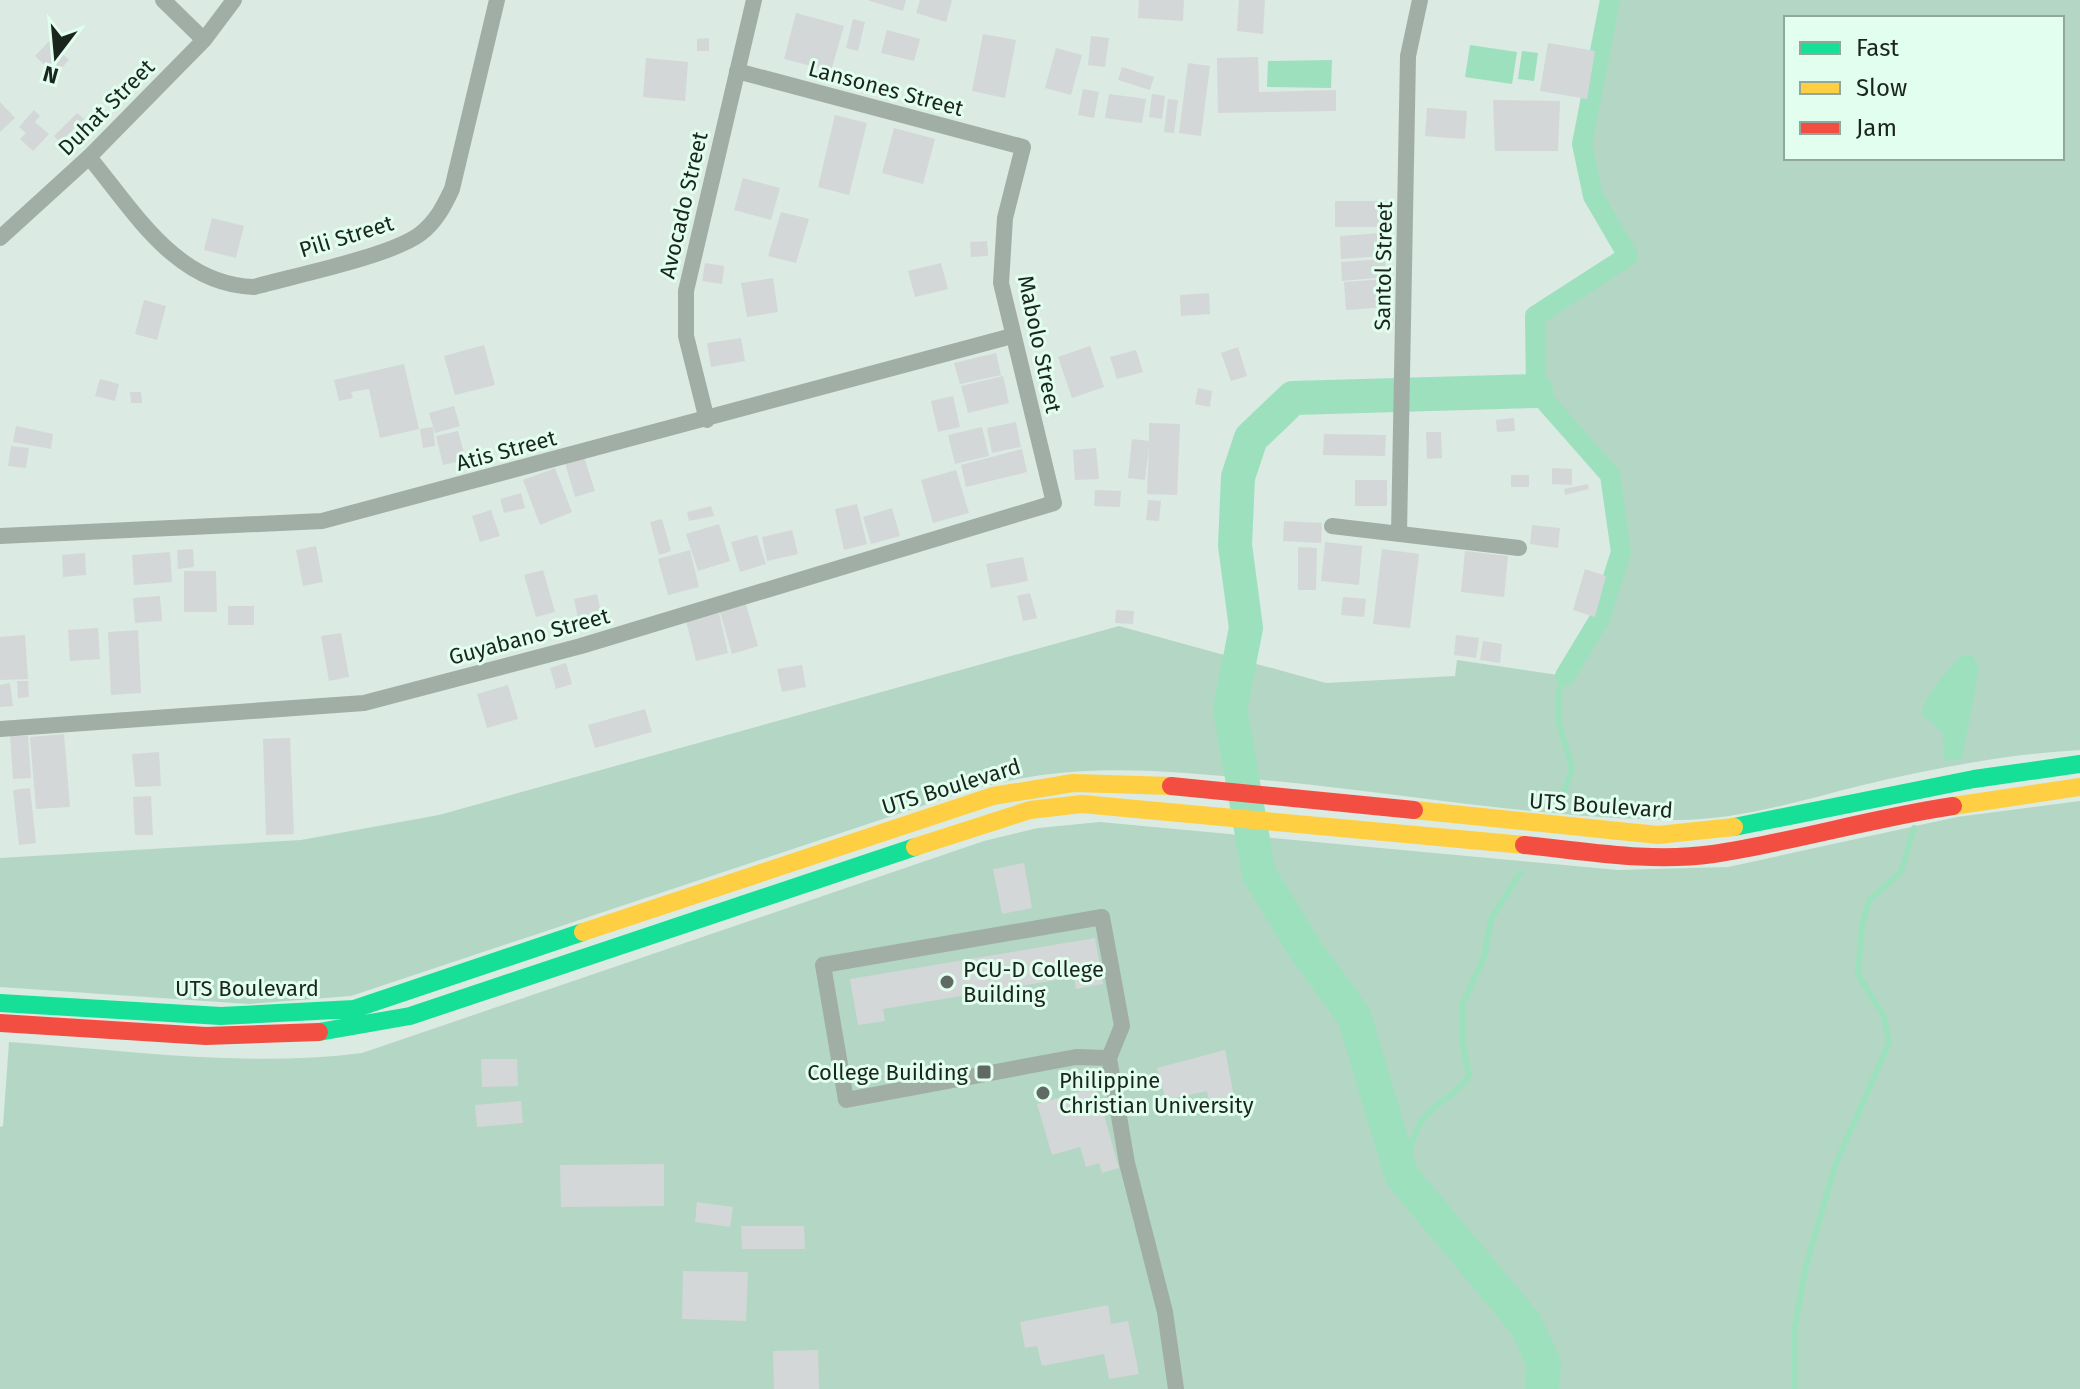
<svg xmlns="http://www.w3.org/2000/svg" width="2080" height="1389" font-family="'Fira Sans',sans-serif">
<rect width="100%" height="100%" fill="#dbeae2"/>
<!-- green -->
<path fill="#b3d7c4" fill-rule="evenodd" d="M1610 0H2080V750C2006 754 1930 769 1859 786 1799 801 1736 821 1674 820 1537 818 1400 793 1264 780 1158 770 1073 761 970 790L351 996 249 1004 0 987V858L301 840 439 815 1119 626 1326 683 1455 676 1457 660 1565 676 1600 618 1621 552 1610 475 1536 391 1535 316 1627 255 1593 196 1582 144ZM1786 18H2062V158H1786Z
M2080 801V1389H0V1127L3 1126 9 1042C125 1050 245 1068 362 1053L984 841 1038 828 1100 822 1618 870 1728 867 1957 817Z"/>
<!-- water -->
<path fill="#9ce0be" d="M1470 45 1517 52 1512 84 1465 77Z
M1522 51 1538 53 1534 81 1518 79Z
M1332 60 1331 88 1267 87 1268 61Z
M1972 655 1979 668 1962 759 1945 761 1942 732 1921 714C1928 691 1945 673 1961 656Z"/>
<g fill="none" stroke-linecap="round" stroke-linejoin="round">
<!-- stream -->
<path stroke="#9ce0be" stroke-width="6" d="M1564 793 1572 768 1559 723V692L1565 676
M1402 1176C1408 1159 1411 1137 1421 1122 1434 1101 1456 1098 1469 1075L1463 1046V1003L1484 957 1491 919 1520 873
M1795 1389V1327L1805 1269 1836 1163 1889 1043 1884 1017 1858 974 1862 925 1869 900 1901 872 1914 828"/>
<!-- canal -->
<path stroke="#9ce0be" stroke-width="20" d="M1565 676 1600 618 1621 552 1610 475 1536 391 1535 316 1628 256 1593 196 1582 144 1610 0"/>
<!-- river -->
<path stroke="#9ce0be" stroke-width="34" d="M1536 391 1293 398 1251 438 1238 477 1235 545 1246 628 1230 709 1259 874 1305 949 1354 1016 1402 1176 1525 1323 1544 1363 1542 1389"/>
</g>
<!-- building -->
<path fill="#d4d7d7" d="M867 0H906L903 11Z
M920 0H952L946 22 916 13Z
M1139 0H1184L1183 21 1138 18Z
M1239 0H1265L1263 34 1237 31Z
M796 13 844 26 831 71 784 59Z
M853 19 865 22 858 51 846 48Z
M887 30 920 39 914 61 881 53Z
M983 34 1016 40 1005 98 972 91Z
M1091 36 1109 38 1105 67 1088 65Z
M709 38V51H697V39Z
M49 41 69 60 55 75 35 56Z
M1548 43 1595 51 1587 99 1540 91Z
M1056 48 1082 55 1071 95 1045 88Z
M1258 57 1259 92 1336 90V111L1218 113 1217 58Z
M646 58 688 62 685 101 643 97Z
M1188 63 1210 66 1201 136 1179 133Z
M1122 67 1154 77 1150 90 1118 80Z
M1083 89 1099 92 1094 118 1078 115Z
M1109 94 1146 99 1142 123 1105 118Z
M1152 94 1165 96 1162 119 1149 117Z
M1168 99 1178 100 1174 133 1164 132Z
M1493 100 1560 101 1558 151H1495Z
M0 102 15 118 0 132Z
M1427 108 1467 111 1465 139 1425 136Z
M34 110 40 116 35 122 49 134 33 151 20 139 26 133 19 127Z
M77 113 84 119 60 142 54 136Z
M835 115 867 123 849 195 818 187Z
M894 128 935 139 923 184 882 173Z
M743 178 780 188 771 220 734 210Z
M1335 201H1390V227H1335Z
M781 212 809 219 796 263 768 256Z
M212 218 244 226 236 258 204 250Z
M1381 233 1382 256 1341 259 1340 236Z
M987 241 988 256 971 257 970 242Z
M1385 259 1386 277 1342 281 1341 262Z
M705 263 724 266 722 284 702 281Z
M941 263 948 289 915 297 908 271Z
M773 278 778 312 747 317 741 283Z
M1386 279 1388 307 1346 310 1344 282Z
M1209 293 1210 314 1181 316 1180 295Z
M144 300 166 306 157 340 135 334Z
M741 338 745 361 711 367 707 343Z
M484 345 495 385 455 395 444 356Z
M1090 346 1104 387 1072 398 1058 357Z
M1238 347 1247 376 1231 381 1221 353Z
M1136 350 1143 372 1117 379 1110 357Z
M996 353 1001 375 960 384 954 363Z
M404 364 419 429 380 438 369 389 351 392 353 398 339 401 334 380Z
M1003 376 1009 403 968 413 961 386Z
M100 379 119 384 115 401 95 396Z
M1198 388 1212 391 1210 407 1195 404Z
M130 392H141L142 403H131Z
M953 396 960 427 938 432 931 401Z
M454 406 460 426 435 433 429 413Z
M1514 418 1515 431 1497 432 1496 420Z
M1016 422 1021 447 992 453 987 428Z
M1149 423 1180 424 1177 495 1147 494 1149 446 1145 480 1128 478 1132 439 1149 441Z
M16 426 53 434 51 449 13 442Z
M433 427 435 446 423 448 420 429Z
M982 427 989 456 955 464 948 435Z
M458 431 466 460 443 465 436 436Z
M1426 432H1441L1442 458 1427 459Z
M1324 434 1386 435 1385 456 1323 455Z
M11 446 29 448 26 468 8 466Z
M1096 448 1099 479 1075 480 1073 450Z
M1022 449 1027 472 966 487 961 465Z
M584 457 595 491 575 497 565 463Z
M555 468 572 512 540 525 523 480Z
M1552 468 1572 469V485L1552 484Z
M956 470 969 513 933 523 921 480Z
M1511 475H1529V487H1511Z
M1355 480H1387V506H1355Z
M1588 484 1589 489 1565 495 1564 489Z
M1095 490 1121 491 1120 507 1094 506Z
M521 493 525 508 504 513 500 499Z
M1148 500 1161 501 1159 521 1146 520Z
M857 504 867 544 844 550 835 509Z
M711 506 714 516 689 521 687 512Z
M892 508 900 536 871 544 863 517Z
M491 510 500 536 480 542 472 516Z
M662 519 671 551 659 555 650 522Z
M1284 521 1322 523 1321 543 1283 541Z
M719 524 730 561 698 571 686 534Z
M1532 525 1560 528 1558 548 1530 544Z
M792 530 798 554 767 561 762 537Z
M757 535 766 564 740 572 731 542Z
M1325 542 1362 546 1359 585 1321 581Z
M316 546 323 582 303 586 296 550Z
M1298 547 1317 548 1316 590H1298Z
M193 549 194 567 178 569 177 550Z
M1382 549 1419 554 1410 628 1373 624Z
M690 550 699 587 668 595 658 559Z
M1465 551 1508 556 1504 597 1461 592Z
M170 552 172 582 134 585 132 555Z
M85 553 86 575 63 577 62 555Z
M1023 557 1028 581 991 588 986 564Z
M1585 569 1606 576 1595 617 1573 610Z
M543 570 555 612 536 617 524 575Z
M184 571H216L217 612H184Z
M1030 593 1037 618 1023 621 1017 596Z
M597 594 601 613 578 619 574 599Z
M160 596 162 621 135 623 133 598Z
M1343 597 1366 599 1364 617 1341 615Z
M746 604 758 646 732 654 720 612Z
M228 606H254V625H228Z
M1116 610 1134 611 1133 624 1115 623Z
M719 613 728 653 696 661 686 621Z
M98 628 100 659 70 661 68 630Z
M138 630 141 693 111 695 108 632Z
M341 633 349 677 329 681 321 636Z
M25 635 28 679 0 680V637Z
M1456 635 1479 638 1476 658 1454 655Z
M1483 641 1502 644 1500 663 1480 660Z
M566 663 572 684 556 689 550 668Z
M802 665 806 687 782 692 777 669Z
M17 681H28L29 697 18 698Z
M10 683 13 706 0 707V685Z
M508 685 518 719 487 728 477 694Z
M645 709 652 732 595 748 588 725Z
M64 734 70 807 36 809 30 737Z
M10 736H28L31 778 13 779Z
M290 738 294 834 266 835 263 739Z
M159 752 161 786 135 787 132 754Z
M30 788 36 843 19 845 13 790Z
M151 796 153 835H135L133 797Z
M1024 863 1032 908 1002 914 993 869Z
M1095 938 1103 984 1076 989 1074 977 883 1009 885 1021 858 1025 850 979Z
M1225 1050 1237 1112 1212 1117 1207 1091 1166 1100 1157 1068Z
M481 1059H517L518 1086 482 1087Z
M1096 1087 1119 1168 1102 1173 1099 1163 1086 1167 1080 1147 1052 1155 1037 1104Z
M521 1101 523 1123 477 1127 475 1105Z
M664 1164V1206L561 1207 560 1165Z
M697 1202 733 1207 730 1227 695 1222Z
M741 1226H804L805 1249H742Z
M683 1271 748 1272 746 1321 682 1319Z
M1108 1305 1111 1324 1128 1321 1139 1374 1109 1379 1104 1354 1042 1366 1037 1346 1025 1348 1020 1322Z
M818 1350 819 1389H774L773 1351Z"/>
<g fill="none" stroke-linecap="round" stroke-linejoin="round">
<!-- street -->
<path stroke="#a1aea6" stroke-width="16" d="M163 0 204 40
M89 157C134 211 176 285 254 287 293 276 391 256 420 234 436 222 444 206 452 189L497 0
M0 238 89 157 204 40 234 0
M707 420 686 336V291L754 0
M1332 526 1519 548
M1399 534 1408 56 1420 0
M0 536 322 521 1012 336
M0 729 364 703 581 646 1054 503 1001 283 1005 218 1023 147 737 71
M1109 1058 1076 1057 846 1100 823 965 1102 917 1122 1026 1109 1058 1127 1163 1165 1312 1176 1389"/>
<!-- fast -->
<path stroke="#16e098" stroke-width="18" d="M1734 827 1974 779 2080 764
M0 1003 221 1016 354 1009 583 932
M319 1032 410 1016 915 847"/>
<!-- slow -->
<path stroke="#ffcf43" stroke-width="18" d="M1953 806 2080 787
M1414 810 1658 835 1734 827
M915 847 1030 810 1082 804 1524 845
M583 932 993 796 1073 783 1171 786"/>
<!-- jam -->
<path stroke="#f24e42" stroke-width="18" d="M1171 786 1414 810
M1524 845C1586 851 1650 863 1713 854 1793 842 1872 818 1953 806
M0 1023 206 1036 319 1032"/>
</g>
<!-- markers -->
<g fill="#5e6a63" stroke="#e2feee" stroke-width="3">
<circle cx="947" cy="982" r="8"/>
<rect x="976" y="1064" width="16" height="16" rx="4"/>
<circle cx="1043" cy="1093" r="8"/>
</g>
<g text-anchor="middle" stroke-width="6" stroke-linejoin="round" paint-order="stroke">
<!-- street labels -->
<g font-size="22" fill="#1b251f" stroke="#e2feee">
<text transform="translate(886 88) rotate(15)" y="8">Lansones Street</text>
<text transform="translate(106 107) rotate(-45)" y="8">Duhat Street</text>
<text transform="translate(683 205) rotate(-77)" y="8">Avocado Street</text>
<text transform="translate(346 236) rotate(-17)" y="8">Pili Street</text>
<text transform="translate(1383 266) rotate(-89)" y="8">Santol Street</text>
<text transform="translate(1040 344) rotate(78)" y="8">Mabolo Street</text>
<text transform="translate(506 450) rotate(-15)" y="8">Atis Street</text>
<text transform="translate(529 636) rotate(-15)" y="8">Guyabano Street</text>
<text transform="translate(951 786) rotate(-17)" y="8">UTS Boulevard</text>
<text transform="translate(1601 805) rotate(4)" y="8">UTS Boulevard</text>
<text x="247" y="996">UTS Boulevard</text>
</g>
<!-- poi labels -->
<g font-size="22" fill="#1b251f" stroke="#e2feee" text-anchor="start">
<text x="963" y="977">PCU-D College<tspan x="963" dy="25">Building</tspan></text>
<text x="968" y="1080" text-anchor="end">College Building</text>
<text x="1059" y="1088">Philippine<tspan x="1059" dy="25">Christian University</tspan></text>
</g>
</g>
<!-- legend -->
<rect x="1784" y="16" width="280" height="144" fill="#e2feee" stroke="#92a79b" stroke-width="2"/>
<rect x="1800" y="42" width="40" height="12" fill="#16e098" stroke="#92a79b" stroke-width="2"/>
<text x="1856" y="56" font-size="24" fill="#1b251f">Fast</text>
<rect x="1800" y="82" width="40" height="12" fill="#ffcf43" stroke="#92a79b" stroke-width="2"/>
<text x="1856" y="96" font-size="24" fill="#1b251f">Slow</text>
<rect x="1800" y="122" width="40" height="12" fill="#f24e42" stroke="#92a79b" stroke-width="2"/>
<text x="1856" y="136" font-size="24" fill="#1b251f">Jam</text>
<!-- north arrow -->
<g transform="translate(56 56) rotate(196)" stroke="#e2feee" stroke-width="6" paint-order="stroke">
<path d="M0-6L14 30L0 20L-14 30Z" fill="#1b251f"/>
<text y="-12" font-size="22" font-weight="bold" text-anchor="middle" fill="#1b251f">N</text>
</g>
</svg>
